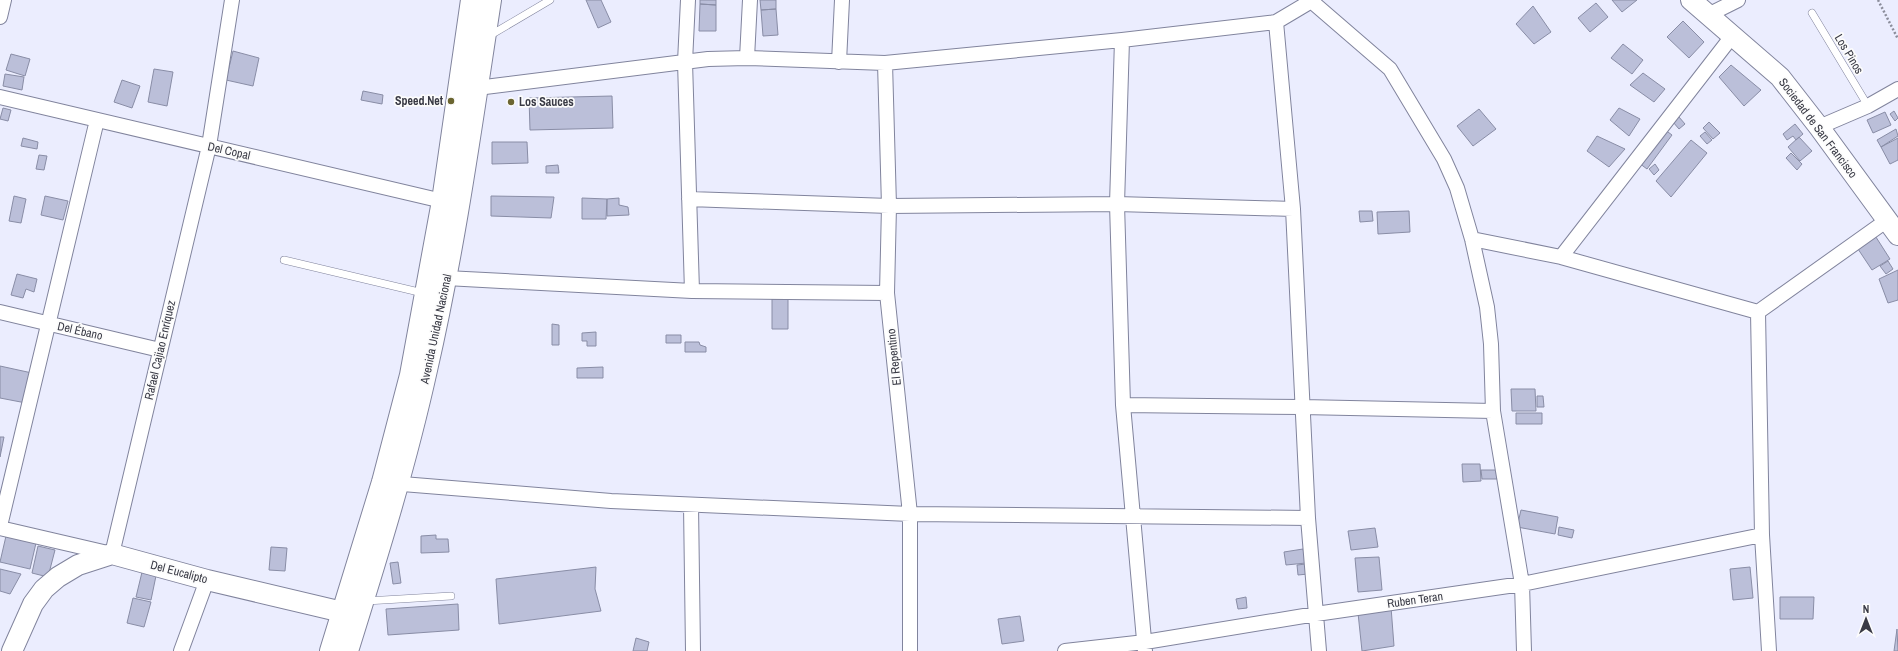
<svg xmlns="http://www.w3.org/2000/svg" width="1898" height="651" font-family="'Archivo Narrow',sans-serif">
<rect width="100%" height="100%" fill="#ebedfe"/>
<!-- building -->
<path fill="#bbbfd9" stroke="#898da6" d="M586 0H601L611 22 598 28Z
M700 0H716V5L700 4Z
M760 0H776V9L761 10Z
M1612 0H1637L1622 12Z
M1596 3 1608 17 1590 32 1578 18Z
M700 4 716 5V31H699Z
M1533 6 1551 32 1534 44 1516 24Z
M776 9 778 35 763 36 761 10Z
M1683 21 1704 42 1689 58 1667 37Z
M1623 44 1643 60 1632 74 1611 58Z
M233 51 259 58 253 86 226 80Z
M11 54 30 59 25 76 6 70Z
M1731 65 1761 90 1744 106 1719 77Z
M154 69 173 72 167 106 148 102Z
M1643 73 1665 89 1654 102 1630 85Z
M5 74 24 77 22 90 3 86Z
M122 80 140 86 132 108 114 102Z
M363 91 383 95 382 104 361 100Z
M612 96 613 128 530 130 529 98Z
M3 108 11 110 8 121 0 119Z
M1619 108 1640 119 1629 136 1610 120Z
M1479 109 1496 129 1473 146 1457 126Z
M1894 111 1898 118 1895 121 1890 114Z
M1885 112 1891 125 1873 133 1867 120Z
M1679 117 1685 124 1679 129 1673 122Z
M1709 122 1720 133 1713 139 1703 128Z
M1795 124 1803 134 1796 140 1793 136 1787 140 1783 134Z
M1664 129 1672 135 1647 169 1639 163Z
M1896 129 1898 136 1881 147 1877 140Z
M1705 132 1712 140 1707 144 1700 136Z
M1597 136 1625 149 1609 167 1587 151Z
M1799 137 1812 151 1800 161 1788 147Z
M23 138 38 142 37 149 21 146Z
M1898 138V160L1890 164 1881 147Z
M1691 140 1707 153 1671 197 1656 181Z
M492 142H527L528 163 492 164Z
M1791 153 1802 164 1797 170 1786 158Z
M39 155 47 156 44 170 36 169Z
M1655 164 1659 170 1654 175 1649 169Z
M558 165 559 173H546V166Z
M14 196 26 199 21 223 9 221Z
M45 196 68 201 63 220 41 215Z
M491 196 554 197 551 218 491 216Z
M582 198 607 199 606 219H582Z
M619 198V205L628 207 629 215 607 216V199Z
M1359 211H1372L1373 221 1360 222Z
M1409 211 1410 232 1378 234 1377 212Z
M1874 234 1890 259 1872 270 1856 246Z
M1888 261 1893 269 1886 274 1880 266Z
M1898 270V300L1888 303 1879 279Z
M17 274 37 279 34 292 26 289 23 298 11 295Z
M772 299H788V329H772Z
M552 324 559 325V345H552Z
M596 332V346H587V341H582V333Z
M666 335H681V343H666Z
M685 342H699L700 345 706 347V352H685Z
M0 366 32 373 26 403 0 398Z
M603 367V378H577V368Z
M1511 389H1535L1536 411H1512Z
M1537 396H1543L1544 407H1537Z
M1516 413H1542V424H1516Z
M0 437H4L0 457Z
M1462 464H1480L1481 481 1463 482Z
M1481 470H1496L1497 479H1482Z
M1521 510 1558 517 1555 534 1517 527Z
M1559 527 1574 530 1572 538 1558 535Z
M1375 528 1378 547 1351 550 1348 531Z
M436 535V539H448L449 552 421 553V536Z
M6 536 36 543 30 569 0 562Z
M38 546 55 550 48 577 32 573Z
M271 547 287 548 285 571 269 570Z
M1303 549 1306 563 1286 565 1284 552Z
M1379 557 1382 590 1358 592 1355 558Z
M398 562 401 583 393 584 390 563Z
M1306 564 1308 574 1298 575 1297 565Z
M596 567 595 589 601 611 499 624 496 579Z
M1750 567 1753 598 1733 600 1730 569Z
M143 568 157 571 151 600 136 597Z
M0 569 21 574 10 594 0 591Z
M1246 597 1247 608 1238 609 1236 599Z
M1780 597H1814L1813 619H1780Z
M133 598 151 602 144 627 127 623Z
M458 604 459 630 388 635 386 609Z
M1391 607 1394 646 1362 651 1358 613Z
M1020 616 1024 641 1002 644 998 619Z
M1897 629 1898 651H1894Z
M636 638 649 642 647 651H633Z"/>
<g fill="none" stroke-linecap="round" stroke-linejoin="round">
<defs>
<path id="lane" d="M1812 13 1868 106
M489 36 550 0
M284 260 423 293
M366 601 451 596"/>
<path id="street" d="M688 0 685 62 692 291
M1310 0 1390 69 1444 159 1457 188 1472 239 1487 307 1491 344 1493 411 1522 584 1524 651
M1710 14 1738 0
M0 17 4 0
M1276 22 1293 209 1308 518 1319 651
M1122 40 1117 204 1123 405 1145 651
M747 58 750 0
M839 62 842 0
M885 63 889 206 887 293 910 514V651
M477 88 708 59 747 58 885 63 1122 40 1276 22 1313 0
M0 97 451 203
M1819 127 1868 106 1898 89
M689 199 889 206 1117 204 1293 209
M1472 239 1561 257 1758 312 1886 221
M1561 257 1733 35
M446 278 692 291 887 293
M0 312 160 350
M1758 312 1762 535 1769 651
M1123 405 1302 407 1493 411
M390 483 611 501 910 514 1308 518
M691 505 693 651
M0 526 97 120
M0 528 112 554 209 146 232 0
M181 651 207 580
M1065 651 1145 642 1316 614 1522 584 1762 535"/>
<path id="secondary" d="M1691 0 1780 77 1819 127 1898 235
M12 651 33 604 44 589 58 577 78 565 112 554 207 580 355 615
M330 651 382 482 410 375 442 201 471 0
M348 651C377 558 406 465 427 370 455 248 472 124 491 0"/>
</defs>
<!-- lane casing -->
<use href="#lane" stroke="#81849d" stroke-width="8"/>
<!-- street casing -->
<use href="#street" stroke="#81849d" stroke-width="16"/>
<!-- secondary casing -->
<use href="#secondary" stroke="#81849d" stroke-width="22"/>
<!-- path -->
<path stroke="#8b8d9b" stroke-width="2.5" stroke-dasharray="2 2" stroke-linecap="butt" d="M1878 0 1898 39"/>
<!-- lane -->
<use href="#lane" stroke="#fff" stroke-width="7"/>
<!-- street -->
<use href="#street" stroke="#fff" stroke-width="14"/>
<!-- secondary -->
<use href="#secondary" stroke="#fff" stroke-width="20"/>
</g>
<!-- markers -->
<g fill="#6b6531" stroke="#fcfcfc" stroke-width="1.5">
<circle cx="451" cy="101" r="4"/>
<circle cx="511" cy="102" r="4"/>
</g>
<g text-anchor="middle" stroke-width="3.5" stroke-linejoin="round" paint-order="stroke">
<!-- street labels -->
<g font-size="12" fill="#393a45" stroke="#fcfcfc">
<text transform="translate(1849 54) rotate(59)" y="4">Los Pinos</text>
<text transform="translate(1818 128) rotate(53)" y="4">Sociedad de San Francisco</text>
<text transform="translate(229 151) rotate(13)" y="4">Del Copal</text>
<text transform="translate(436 329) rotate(-78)" y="4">Avenida Unidad Nacional</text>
<text transform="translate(80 331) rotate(13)" y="4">Del Ébano</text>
<text transform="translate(160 350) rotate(-77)" y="4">Rafael Cajiao Enríquez</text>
<text transform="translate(894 357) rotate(-96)" y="4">El Repentino</text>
<text transform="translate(179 572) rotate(15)" y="4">Del Eucalipto</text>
<text transform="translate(1415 600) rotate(-8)" y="4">Ruben Teran</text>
</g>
<!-- poi labels -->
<g font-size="12" font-weight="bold" fill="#393a45" stroke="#fcfcfc" text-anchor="end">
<text x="443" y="105">Speed.Net</text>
<text x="519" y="106" text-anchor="start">Los Sauces</text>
</g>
</g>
<!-- north arrow -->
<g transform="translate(1866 619)" stroke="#fcfcfc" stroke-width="3" paint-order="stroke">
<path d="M0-3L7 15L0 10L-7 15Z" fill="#393a45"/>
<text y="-6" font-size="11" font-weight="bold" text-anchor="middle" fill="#393a45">N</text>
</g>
</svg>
